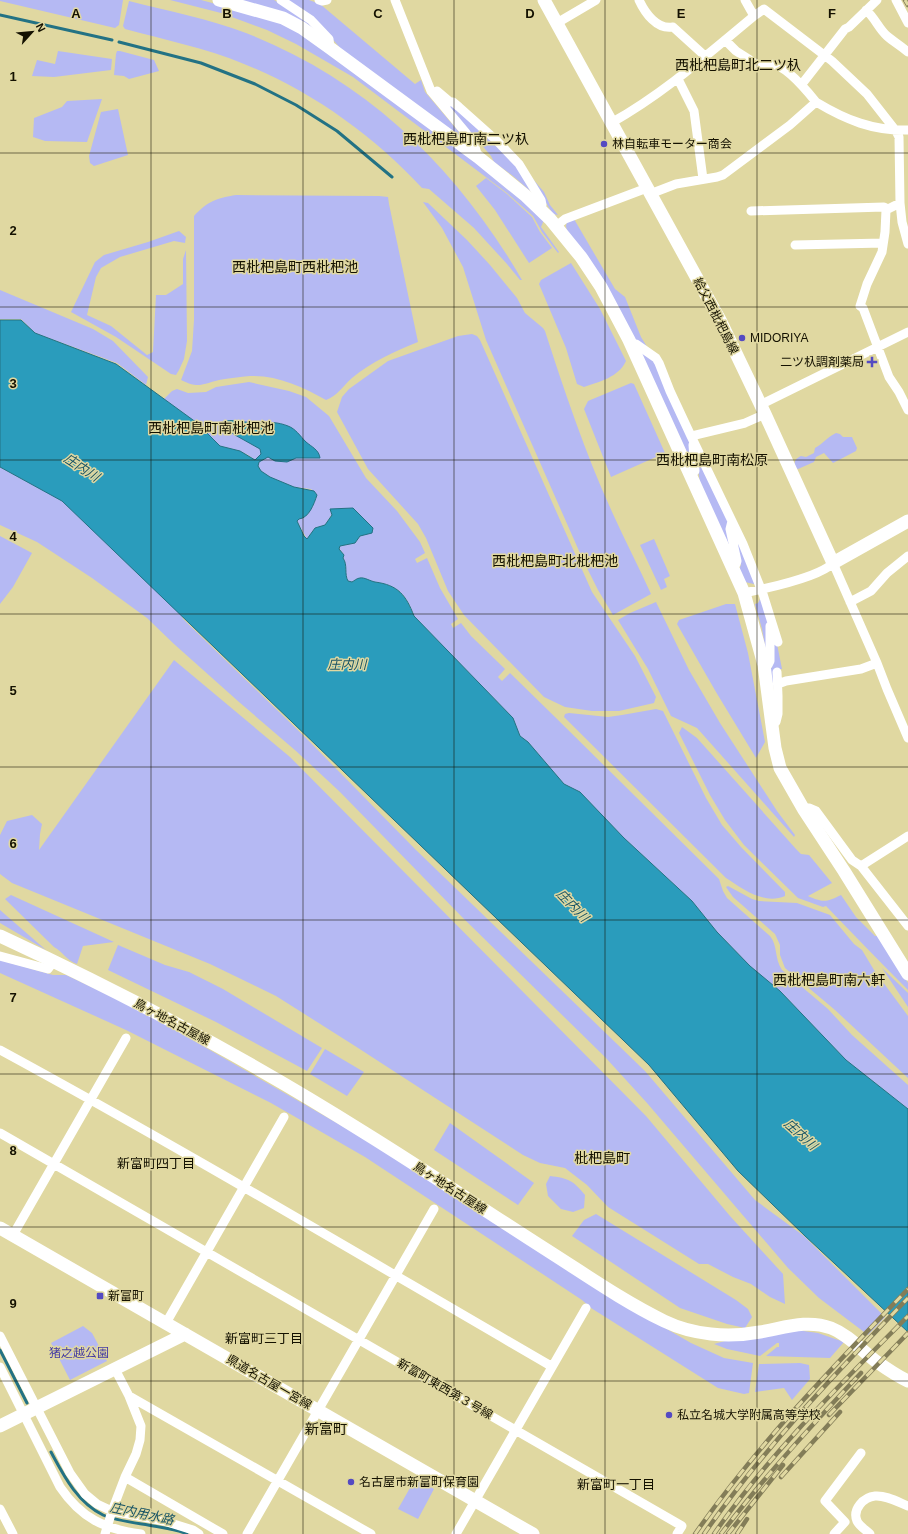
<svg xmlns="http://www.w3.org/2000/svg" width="908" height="1534" font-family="Helvetica,'Noto Sans JP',sans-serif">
<rect width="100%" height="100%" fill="#e0d8a1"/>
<!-- green -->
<path fill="#b5b9f3" d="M0 0H123L119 25 115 28 0 1Z
M170 0H201L261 16 285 24 319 46 512 190 544 220 541 227 559 252 558 253 542 232 533 216 507 193 353 77 296 44 267 30 221 13Z
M237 0H274L298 14 317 31Z
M288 0H309L320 4 415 84 421 80 425 92 469 144 341 49 323 28Z
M129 1C168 11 209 19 246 33 367 80 458 169 522 280H520L507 264 474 228 429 189 422 188C374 136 310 90 244 64 206 48 165 40 125 29L123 26Z
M58 51 112 59 111 70 54 77 32 76 37 60 55 64Z
M117 51H120L154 60 159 71 129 79 124 76 114 75 116 54Z
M440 96 453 104 521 170 537 197 513 176 494 162 491 156Z
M102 99 87 142 45 141 33 137 34 118 62 107 67 101Z
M118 109 128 155 94 166 90 163 89 156 101 112Z
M526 171 544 192 550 205 558 215 553 214Z
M486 178 507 194 532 217 540 232 552 248 529 263 495 210 476 186Z
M236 195 379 196 388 197 389 204 418 342C395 351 371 362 352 378 343 386 337 396 326 400 303 387 277 375 250 376 240 377 229 378 219 380 202 384 199 389 181 380L192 351 194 320V216C208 201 217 198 236 195Z
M423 202 428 203 467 240 490 265 517 298 525 313 543 328 545 331C565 393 586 455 613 514 625 541 639 567 651 594L613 615 598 590 583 560 486 340 463 267 442 228Z
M574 219 615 289 625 297 641 337 649 350 634 339 567 231 566 226 567 222Z
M179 231 186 237 185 243 174 241 120 257 101 268 96 277 87 315 111 326 147 355 153 352 156 295H166L183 284V259L186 250 187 341 184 359 179 370 176 375 171 374 116 337 71 312 95 262 104 255 148 242Z
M571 263 600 309 626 361C619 377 599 382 584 387L577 384 566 348 539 284 541 280Z
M0 290 93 329 113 341 148 377 146 385 117 363 35 333 21 319H0Z
M472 334 477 336 480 340 592 592 635 656 656 697 654 703 619 711H592L565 707 544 697 464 615 448 591 426 538 418 524 368 469 337 412 342 397 349 389 388 361 458 336Z
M640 350 655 360 691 440 693 466Z
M249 382 289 391 306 397 329 416 366 478 397 511 420 542 425 553 415 559 417 563 427 558 440 588 458 619 451 624 453 628 461 623 471 636 505 669 498 677 502 681 510 673 554 716 719 879 723 891 727 898 770 936C778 946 774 958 782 970L828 1009 852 1035 908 1085V1109L846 1060 780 991 750 966 717 932 692 901 624 838 580 792 564 784 528 742 520 736 513 718 414 616C407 595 398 585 375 582 370 581 364 577 360 578 357 578 354 581 352 582L348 581C344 574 348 565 343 558L344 555 339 548 340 546 355 543 360 536 363 535 330 509 332 514 325 525 315 528 307 539 297 521 299 519C309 518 314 504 317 495L311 489 294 487 270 477 261 471 255 460 248 455 240 451 220 446 207 433 204 428 164 399 172 391 177 389 188 393 206 392 216 387Z
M631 383 634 384 665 453 611 477 584 409 588 401Z
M836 433 840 434 843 437H852L857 448 856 451 833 463 824 453 816 457 814 462 798 469 795 468C794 461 795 459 801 456L806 457 814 453 815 448C823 444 827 437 836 433Z
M695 449 729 517 733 554 700 483Z
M0 467 73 506 176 603 183 619 306 738 416 850 645 1071 755 1200 804 1236 885 1317 868 1335 819 1298 788 1268 647 1103 605 1057 462 917 340 792 296 751 239 702 174 644 147 618 92 578 37 542 0 525Z
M733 526 758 585 745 582 739 571 741 564 738 555Z
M0 536 32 553 13 587 0 604Z
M654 539 670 576 664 579 667 587 661 590 640 545Z
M761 597 768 618 767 657 762 629 755 604 758 603Z
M656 602 689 670 720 723 777 811 795 835 794 837 697 728 671 716 648 669 618 620 630 613Z
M726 604H735L748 653 765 742 756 758 716 692 677 624 679 620Z
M771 632 777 644 782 669 775 670 776 696 769 671 772 667Z
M174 660 290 757 646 1116 730 1216 783 1274 785 1304 770 1297 751 1284 733 1277 708 1264H699L608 1207 587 1185 565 1168 540 1163 523 1155 355 1046 276 996 210 964 12 883 0 874V835L7 821 32 815 42 824 40 834 39 850Z
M656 709 663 711 706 798 722 825 741 847 785 892V896C764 905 743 889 726 878L564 717 565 714 569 713 608 717 622 715Z
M682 727 697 738 796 849 801 854 809 855 832 883 808 896C823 903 827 902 841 895L856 917 875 936H878L908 983V990C880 962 853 934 826 906L823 907 798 898 744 845 725 820 710 795 679 733Z
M728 886 752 899 759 901 797 903 830 915 854 944 862 950 874 970 908 1016V1078L835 1010 785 968 780 955V945L775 934 733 897 726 887Z
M11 895 114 942 83 946 77 964C67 961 63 952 54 947L5 899Z
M0 910 46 950 0 923Z
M118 945 165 965 189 972 223 989 322 1048 307 1071 216 1022 108 970Z
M0 960 53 975H66L140 1010 363 1138 658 1324 691 1343 724 1358 753 1363 749 1393 744 1394 718 1388 591 1308 582 1300 365 1157 271 1103 126 1030 0 973Z
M882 968 908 993V1007Z
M325 1049 364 1072 347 1096 310 1074Z
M450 1123 534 1183 518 1205 434 1150Z
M550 1176C568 1178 574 1181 585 1195L584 1208 573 1212 561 1209 548 1196 546 1184Z
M596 1214 736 1300 748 1309 752 1317 745 1328 727 1324 680 1308 572 1236 584 1220Z
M83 1326 92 1333 107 1361 70 1380 51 1343Z
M796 1330 818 1333 844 1342 830 1358 766 1356 777 1347H779V1343H777L760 1356 727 1349 714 1344 725 1341Z
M800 1363 809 1365 810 1379 792 1400 784 1388 755 1392 759 1364Z
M415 1479 434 1489 418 1519 398 1509Z"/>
<!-- water -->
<path fill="#2a9cbc" stroke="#237284" d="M0 320H21L35 333 116 364 204 428 207 433 220 446 240 451 255 460 261 454 260 449 235 435 226 428 220 427V423C233 417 246 424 260 423 269 422 278 422 288 426 296 429 300 436 306 442 312 447 319 450 320 458H296L287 462 275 461 268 457 259 462 258 466 261 471 270 477 294 487 314 491 317 495C314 504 309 518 299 519L297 521 304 536 307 539 315 528 325 525 332 515 330 509 353 508 373 528 372 533 360 536 355 543 340 546 339 549 344 555 343 558C348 565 344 574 348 581L352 582C354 581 357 578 360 578 364 577 370 581 375 582 398 585 406 595 414 616L513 718 520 736 528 742 564 784 580 792 624 838 692 901 717 932 750 966 780 991 846 1060 908 1109V1332L805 1236 738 1171 649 1065 62 501 0 467Z"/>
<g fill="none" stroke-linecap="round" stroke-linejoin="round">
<!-- stream -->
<path stroke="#237284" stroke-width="3" d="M0 15 112 40
M119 42 201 63 255 84 296 105 337 131 392 177
M0 1350 27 1403
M51 1452C64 1476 77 1502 103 1515 113 1520 136 1523 148 1525 162 1528 174 1528 187 1534"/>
<!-- street -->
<path stroke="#fff" stroke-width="9" d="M281 0 311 20 329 39 330 48
M319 0 322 1 327 0
M395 0 431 91 466 133 475 147 478 157
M639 0C645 13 657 30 673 27L705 56
M745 0 754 16
M896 0 908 23
M866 10C875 18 879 29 887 36 894 42 901 46 908 52
M557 23 596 0
M725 40 736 51 758 65C763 66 766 64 770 64 785 64 808 92 816 102
M678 79 694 111 703 179
M802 84 845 29 849 27 877 0
M437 91 450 102H453L459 107 496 140 519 164 541 200 542 205 539 208
M611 123C663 94 708 54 754 16L764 9 832 61 867 94 896 131 899 137 900 203 902 222 908 244
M650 194 676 184 717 177 723 175 790 125 816 102C846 120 873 131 908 130
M900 203 886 210 885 232 882 252 867 284 860 306 863 308 889 377 899 392 908 410
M751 211 884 207 888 209
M556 226 565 219 647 188
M795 245 883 243
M631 345 636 344 656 358 659 363 670 391 691 436 743 544 763 594 778 642
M760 405 908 332
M691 436 745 423 765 414
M690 475 695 471 693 445
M732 521 730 529 737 561 736 564 732 567
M744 593C764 589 820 577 833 563L877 663 887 689 908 738
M850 602 871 591 887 573 908 556
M764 665H768L770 661V626
M778 684 786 681 861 669 877 663
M771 723 776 722 778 714V696L777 672
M803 809 809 808 816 811 852 860 861 866 908 926
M861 866 908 836
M0 956 48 969 54 961
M0 1050C186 1151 368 1260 551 1366
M0 1133 682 1526 677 1534
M13 1235 126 1038
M166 1323 284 1117
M0 1336 70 1473 85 1494 97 1504 112 1511 164 1521 193 1530 199 1534
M0 1367 60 1487C81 1518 104 1529 141 1534
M129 1396 371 1534
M125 1477 223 1534
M0 1509 13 1534
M105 1534 112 1511 125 1477 136 1454 140 1440 141 1426 129 1396 115 1369
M247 1534 434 1209
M456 1534 586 1308
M834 1534 845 1522 825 1501 861 1453
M870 1534C866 1530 859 1526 857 1521 852 1509 864 1497 875 1496 886 1495 898 1502 908 1506"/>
<!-- secondary -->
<path stroke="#fff" stroke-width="13" d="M219 0 283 18 302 28 330 48 478 157 526 196 550 219 581 257 601 287 629 340 744 593 764 665 775 748 780 768 804 810 844 871 908 974
M544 0 721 322 765 414 833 563 908 521
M0 936C125 994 248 1059 365 1133 428 1172 490 1214 553 1254 589 1277 625 1302 664 1321 693 1335 728 1338 760 1332 784 1328 807 1319 831 1328 849 1335 862 1351 877 1362 887 1369 897 1376 908 1381
M0 1228 533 1534
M0 1426 185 1334"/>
<defs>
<path id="rail" d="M905 0 908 5
M829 1415 908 1333
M781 1477 840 1412
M695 1534C757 1445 833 1367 908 1289
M704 1534C763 1449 836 1373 908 1298
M714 1534C769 1454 840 1385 908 1316
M721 1534C764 1477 812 1425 861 1373
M728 1534 783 1465
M737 1534 747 1519"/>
</defs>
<!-- rail casing -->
<use href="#rail" stroke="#837d58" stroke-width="4.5"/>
<!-- rail -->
<use href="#rail" stroke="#e0d8a1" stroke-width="3" stroke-dasharray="9" stroke-linecap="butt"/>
</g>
<!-- grid -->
<path fill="none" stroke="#141100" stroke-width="1" stroke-opacity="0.55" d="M151 0V1534M303 0V1534M454 0V1534M605 0V1534M757 0V1534M0 153H908M0 307H908M0 460H908M0 614H908M0 767H908M0 920H908M0 1074H908M0 1227H908M0 1381H908"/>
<!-- markers -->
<g fill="#544ac2" stroke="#e0d8a1" stroke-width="1.5">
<circle cx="604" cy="144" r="4"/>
<circle cx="742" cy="338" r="4"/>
<path d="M870 356h4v4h4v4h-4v4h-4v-4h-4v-4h4z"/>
<rect x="96" y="1292" width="8" height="8" rx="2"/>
<circle cx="669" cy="1415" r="4"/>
<circle cx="351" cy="1482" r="4"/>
</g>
<g text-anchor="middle" stroke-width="3" stroke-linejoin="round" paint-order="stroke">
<!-- poi labels -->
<g font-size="12" fill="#141100" stroke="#e0d8a1" text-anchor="start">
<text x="612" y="148">林自転車モーター商会</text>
<text x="750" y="342">MIDORIYA</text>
<text x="864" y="366" text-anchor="end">二ツ杁調剤薬局</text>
<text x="108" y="1300">新富町</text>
<text x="677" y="1419">私立名城大学附属高等学校</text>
<text x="359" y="1486">名古屋市新富町保育園</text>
</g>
<!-- street labels -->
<g font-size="12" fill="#141100" stroke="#e0d8a1">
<text transform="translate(716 316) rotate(63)" y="4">給父西枇杷島線</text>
<text transform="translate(172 1022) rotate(28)" y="4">鳥ヶ地名古屋線</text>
<text transform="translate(450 1188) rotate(33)" y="4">鳥ヶ地名古屋線</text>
<text transform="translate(269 1382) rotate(30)" y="4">県道名古屋一宮線</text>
<text transform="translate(445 1389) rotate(30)" y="4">新富町東西第３号線</text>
</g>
<!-- park labels -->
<g font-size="12" fill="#433aa4" stroke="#e0d8a1">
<text x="79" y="1357">猪之越公園</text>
</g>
<!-- water labels -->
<g font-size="13" font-style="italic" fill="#185465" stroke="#e0d8a1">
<text transform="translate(82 467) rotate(33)" y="5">庄内川</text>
<text x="347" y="669">庄内川</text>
<text transform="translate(573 905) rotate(46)" y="5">庄内川</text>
<text transform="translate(801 1134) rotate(42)" y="5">庄内川</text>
<text transform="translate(142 1513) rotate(12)" y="5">庄内用水路</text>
</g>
<!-- neighbourhood labels -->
<g font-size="13" fill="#141100" stroke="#e0d8a1">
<text x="156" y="1168">新富町四丁目</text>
<text x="264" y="1343">新富町三丁目</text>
<text x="616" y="1489">新富町一丁目</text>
</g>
<!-- quarter labels -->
<g font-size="14" fill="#141100" stroke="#e0d8a1">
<text x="738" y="70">西枇杷島町北二ツ杁</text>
<text x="466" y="144">西枇杷島町南二ツ杁</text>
<text x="295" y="272">西枇杷島町西枇杷池</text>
<text x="211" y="433">西枇杷島町南枇杷池</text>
<text x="712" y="465">西枇杷島町南松原</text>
<text x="555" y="566">西枇杷島町北枇杷池</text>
<text x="829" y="985">西枇杷島町南六軒</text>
<text x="602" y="1163">枇杷島町</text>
<text x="326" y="1434">新富町</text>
</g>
</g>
<g font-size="13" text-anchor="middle" font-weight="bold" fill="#141100" stroke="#e0d8a1" stroke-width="3" stroke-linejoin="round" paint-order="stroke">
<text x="76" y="18">A</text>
<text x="227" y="18">B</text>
<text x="378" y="18">C</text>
<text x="530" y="18">D</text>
<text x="681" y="18">E</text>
<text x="832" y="18">F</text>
<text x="13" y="81">1</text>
<text x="13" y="235">2</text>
<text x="13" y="388">3</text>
<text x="13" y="541">4</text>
<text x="13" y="695">5</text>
<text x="13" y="848">6</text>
<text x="13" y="1002">7</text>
<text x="13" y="1155">8</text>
<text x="13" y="1308">9</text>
</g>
<!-- north arrow -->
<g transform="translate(32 32) rotate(63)" stroke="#e0d8a1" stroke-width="3" paint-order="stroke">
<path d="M0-3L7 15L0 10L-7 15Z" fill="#141100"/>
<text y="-6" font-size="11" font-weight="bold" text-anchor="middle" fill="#141100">N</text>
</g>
</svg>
